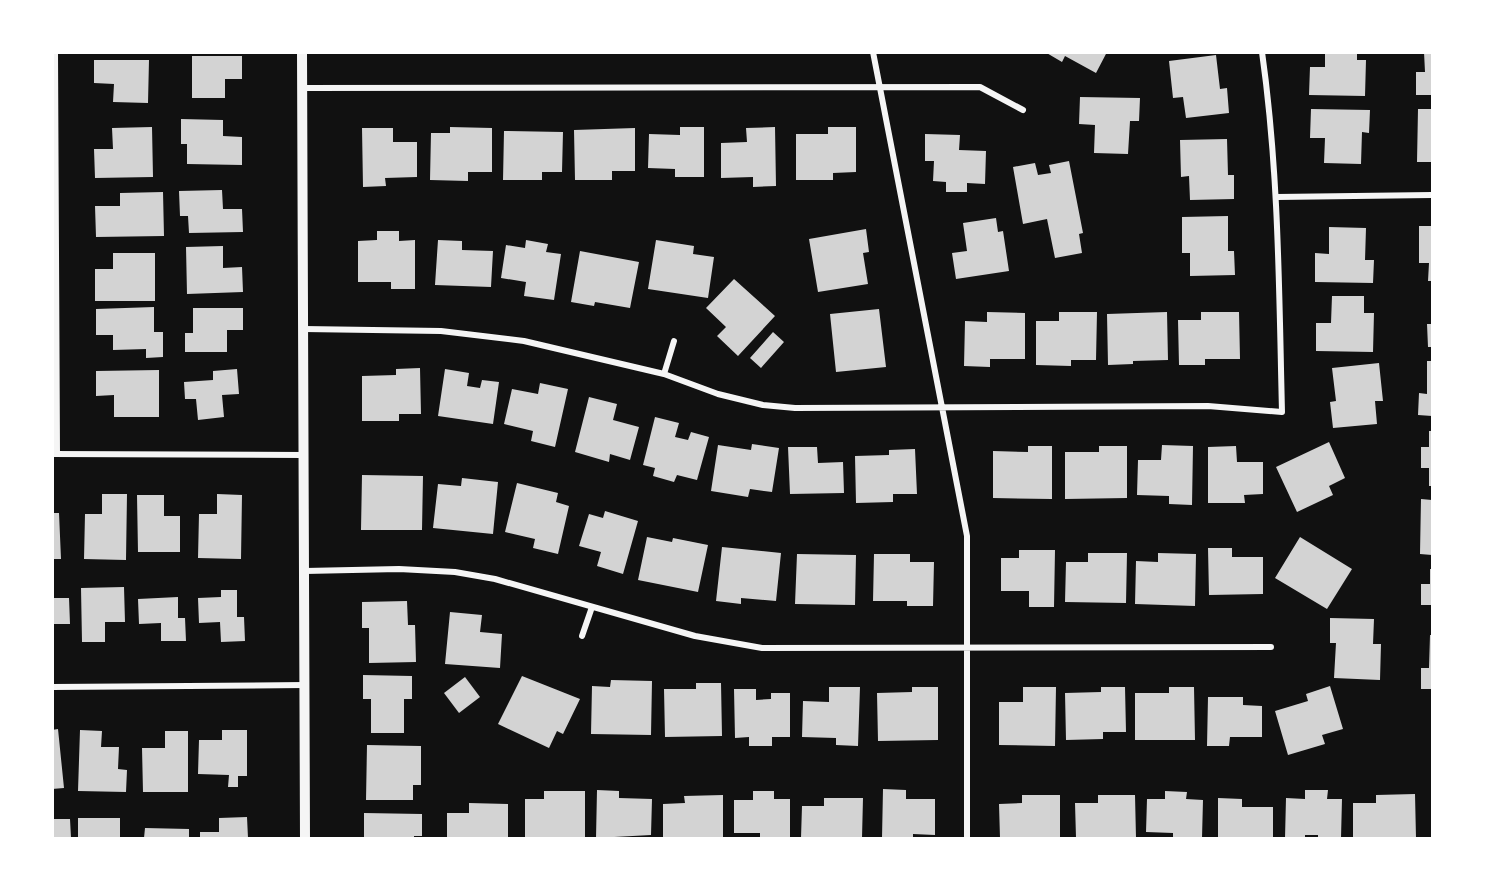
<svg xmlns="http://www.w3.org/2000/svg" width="1485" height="891" font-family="Georgia,serif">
<rect width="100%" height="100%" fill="#111"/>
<!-- building -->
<path fill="#d3d3d3" d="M1045 52H1107L1096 73 1065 56 1062 62Z
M1325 52H1357V60H1366L1365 96 1309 95 1310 67H1325Z
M1424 52H1432V95H1416V72H1425Z
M1216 55 1220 89 1227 88 1229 113 1186 118 1183 97 1173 98 1169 61Z
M192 56H242V79H225V98H192Z
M94 60H149L148 103 113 102 114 84 94 83Z
M1080 97 1140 98 1139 121H1130L1128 154 1094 153 1095 125 1079 124Z
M1311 109 1370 110 1369 133 1362 132 1361 164 1324 163 1325 138H1310Z
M1418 109H1432V162H1417Z
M181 119 223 120V136L242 137V165L187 164V144H181Z
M152 127 153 177 95 178 94 149H113L112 128Z
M450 127 492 128V172H468V181L430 180 431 133H450Z
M680 127H704V177H675V169L648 168 649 134 680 135Z
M775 127 776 186 753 187V177L721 178V143L747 142 746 128Z
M828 127H856V172L833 173V180H796V134H828Z
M362 128H393V142H417V177L385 178 386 186 363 187Z
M635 128V171H612V180H575L574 130Z
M504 131 563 132 562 172H542V180H503Z
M925 134 960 135 959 150 986 151 985 184 967 183V192H946V182L933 181 934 161H925Z
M1227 139 1228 175H1234V199L1190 200 1189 176 1181 177 1180 140Z
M1069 161 1083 233 1079 234 1082 253 1055 258 1047 219 1023 224 1013 167 1035 163 1038 175 1051 173 1049 165Z
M222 190 223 209H242L243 232 189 233 188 216H180L179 191Z
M163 192 164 236 96 237 95 206H120V193Z
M1228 216V251H1234L1235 275 1190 276V253H1182V217Z
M996 218 998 232 1003 231 1009 271 956 279 952 253 967 251 963 223Z
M1419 226H1432V281H1428L1429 263H1419Z
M1329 227 1366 228 1365 260H1374L1373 283 1315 282V253L1329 254Z
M866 229 869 252 863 253 868 284 818 292 809 239Z
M377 231H399V241L415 240V289H391V282H358V241L377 240Z
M438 240 462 241V250L493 251 491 287 435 285Z
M526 240 548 244 546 252 561 254 554 300 524 296 526 282 501 278 506 245 525 248Z
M656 240 694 246 693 254 714 257 708 298 648 289Z
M223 246V268L242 267 243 292 187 294 186 247Z
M580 251 639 262 630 308 595 302 594 306 571 302Z
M113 253H155V301H95V269H113Z
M734 279 775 316 738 356 717 336 726 327 706 308Z
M1332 296H1364V313H1374L1373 352 1316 351V323H1331Z
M154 307V332H163V357L146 358V349L113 350V335H96V309Z
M193 308H243V330H227V352H185V333H193Z
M879 309 886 367 836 372 830 314Z
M987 312 1025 313V359H990V367L964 366 965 321 987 322Z
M1059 312H1097L1096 360H1071V366L1036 365V321H1059Z
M1167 312 1168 360 1133 361V364L1108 365 1107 314Z
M1201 312H1239L1240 359H1205V365H1179L1178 320H1201Z
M1427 324H1432V347H1428Z
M773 332 784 342 761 368 750 358Z
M1427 361H1432V416L1418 415 1419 393 1427 394Z
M1379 363 1383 401H1375L1377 424 1333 428 1330 402 1336 401 1332 368Z
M420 368 421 414H399V421H362V376L396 375V369Z
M237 369 239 394 222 395 224 417 198 420 196 399H185L184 382 213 380V371Z
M445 369 469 373 467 386 480 388 482 380 499 382 493 424 438 416Z
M159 370V417H114V395L96 396V371Z
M540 383 568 389 555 447 531 441 533 431 504 424 512 389 538 394Z
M589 397 617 404 613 420 639 427 630 460 610 454 609 462 575 452Z
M655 417 679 423 675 437 688 440 691 432 709 437 697 480 677 475 674 482 653 476 655 468 643 465Z
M1429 431H1432V486H1429V468H1421V447H1429Z
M1329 442 1345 478 1329 486 1333 495 1297 512 1276 467Z
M752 444 779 448 772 492 750 489 748 497 711 491 718 445 751 450Z
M1162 445 1193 446 1192 505 1169 504V496L1137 495 1138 460H1161Z
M1028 446H1052V499L993 498V451L1028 452Z
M1099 446H1127V498L1065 499V452H1099Z
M1236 446 1237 462H1263V494L1244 495 1245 503H1208V447Z
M788 447H817L818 463 843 462 844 493 790 494Z
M915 449 917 494H893V502L856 503 855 456 889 455V450Z
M362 475 423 476 422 530H361Z
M462 478 498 482 493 534 433 528 438 484 461 486Z
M517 483 558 493 556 502 569 506 558 554 533 548 535 539 505 532Z
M102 494H127L126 560 84 559 85 514H102Z
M217 494 242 495 241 559 198 558 199 514H217Z
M137 495H164V516H180V552H138Z
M1421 499 1432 500V555L1420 554Z
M605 511 638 521 623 574 597 566 601 552 579 546 589 514 603 518Z
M52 513H59L61 559H52Z
M647 537 672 542 673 538 708 545 698 592 638 580Z
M1300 537 1352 569 1327 609 1275 578Z
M722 547 781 553 776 601 741 598V604L716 601Z
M1208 548H1232V557H1263V594L1209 595Z
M1019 550H1055L1054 607H1029V591H1001V558H1019Z
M1088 553H1127L1126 603 1065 602 1066 562H1088Z
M1158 553 1196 554 1195 606 1135 604 1136 561 1158 562Z
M797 554 856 555 855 605 795 604Z
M874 554H910V562H934L933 606H907V601H873Z
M1430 569H1432V605H1421V584H1430Z
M124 587 125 622H105V642H82L81 588Z
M221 590H237V617H244L245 641 221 642 220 622 199 623 198 598 221 597Z
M178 597V618H185L186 641H161V623L139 624 138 599Z
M52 598H69L70 624H52Z
M407 601 408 625H415L416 662 369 663V628H362V602Z
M450 612 482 615 480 632 502 634 500 668 445 664Z
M1330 618 1374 619 1373 644H1381L1380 680 1334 678 1336 643H1330Z
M1430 635H1432V689H1421V668H1429Z
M363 675 412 676V699H404V733H371V699H363Z
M522 676 580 699 563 734 557 731 549 748 498 724Z
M465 677 480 697 459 713 444 693Z
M611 680 652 681 651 735 591 734 592 686 610 687Z
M696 683H721L722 736 665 737 664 689H696Z
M1330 686 1343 729 1322 735 1325 744 1288 755 1275 711 1308 701 1306 694Z
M829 687H860L858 746 836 745V738L802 737 803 701 829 702Z
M912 687H938V740L878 741 877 693 912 692Z
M1023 687H1056L1055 746 999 745V702H1023Z
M1101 687H1125L1126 732H1103V739L1066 740 1065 693 1101 692Z
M1169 687H1194L1195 740H1135V693H1169Z
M734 689H756V700L771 699V693H790V737H772V746H749V737L735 738Z
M1208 697H1243V705L1262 706V737H1230L1229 746H1207Z
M58 729 64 788 52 789V730Z
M80 730 102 731 101 747H119L118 769 127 770 126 792 78 791Z
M222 730H247V776H238V787H228L229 775 198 774 199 740H222Z
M165 731H188V792H143L142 748H165Z
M367 745 421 746V785H413V800H366Z
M883 789 906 790V799H935V835L913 834V838H882Z
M597 790 619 791V798L652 799 651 835 596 838Z
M1305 790H1328L1327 799H1342L1341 838H1318V835H1305V838H1285L1286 798 1305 799Z
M544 791H585V838H525V799H544Z
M753 791H774V799H790V838H760V833H734V800H753Z
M1165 791 1187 792 1186 799 1203 800 1202 838H1173V833L1146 832 1147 799H1165Z
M1415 794 1416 838H1353V803H1376V795Z
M723 795V838H663V804L685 803 684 796Z
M1022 795H1060V838H1000L999 804 1022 803Z
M1098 795H1135L1136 838H1076L1075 803H1098Z
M824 798H863L862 838H801L802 806H824Z
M1218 798 1242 799V807H1273V838H1218Z
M469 803 508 804V838H447V813H469Z
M364 813 422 814V836H414V838H364Z
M247 817 248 838H200V832H219V818Z
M78 818H120V838H78Z
M52 819H70L71 838H52Z
M145 828 189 829V838H144Z"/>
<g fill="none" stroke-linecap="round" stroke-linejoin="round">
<!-- minor -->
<path stroke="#f5f5f5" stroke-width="6" d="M55 52 57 453
M873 52 967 536V838
M302 88 980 87 1023 110
M1277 197 1432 195
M304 329 441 331 524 341 664 374 718 394 763 405 795 408 1208 406 1282 412C1279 292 1279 172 1262 52
M664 374 674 341
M52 454 304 455
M305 571 399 569 455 572 495 579 695 636 762 648 1271 647
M582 636 592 607
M52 687 305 685"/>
<!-- tertiary -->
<path stroke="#f5f5f5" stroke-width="10" d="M302 52 305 838"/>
</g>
<!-- border -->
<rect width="1485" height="891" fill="none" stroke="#ffffff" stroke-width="108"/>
</svg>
